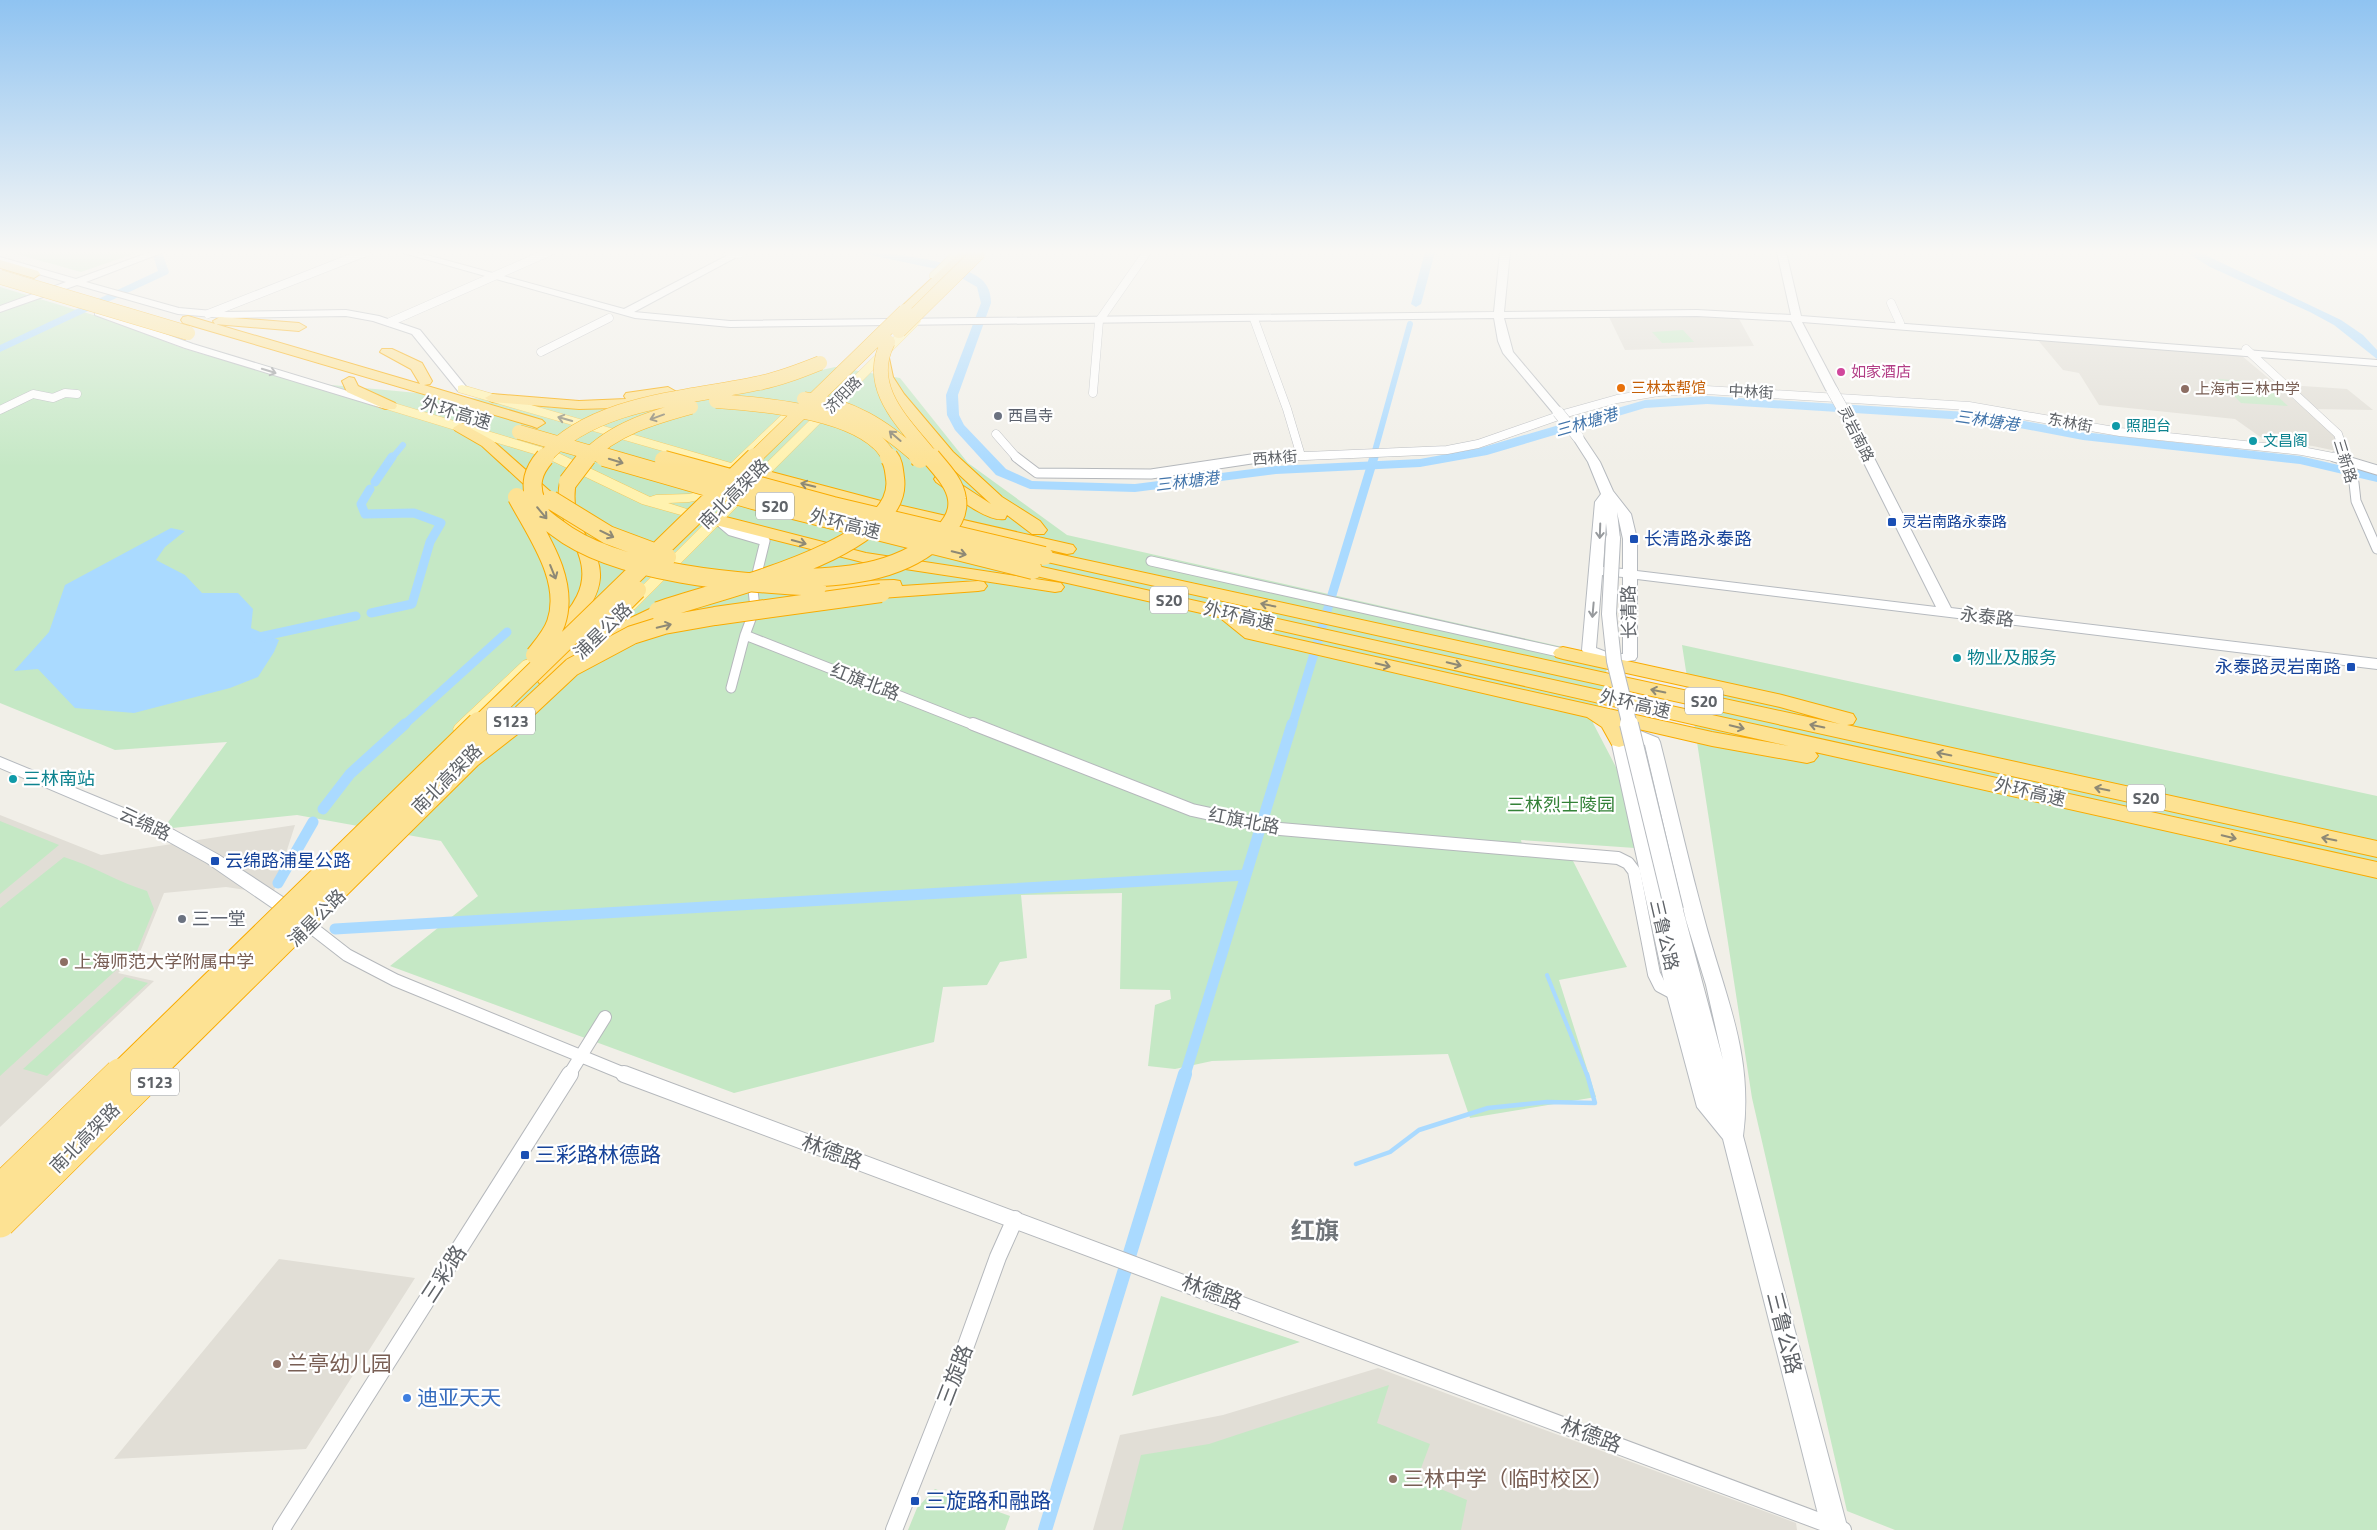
<svg xmlns="http://www.w3.org/2000/svg" width="2377" height="1530" font-family="'Titillium Web','Noto Sans SC',sans-serif">
<rect width="100%" height="100%" fill="#f1efe8"/>
<!-- education -->
<path fill="#e1ded6" d="M1663 314 1738 317 1754 346 1625 350 1608 315Z
M2037 339 2242 356 2333 432 2341 452 2313 446 2266 441 2235 419 2099 405 2079 373 2063 370Z
M2288 385 2347 389 2373 410 2315 409Z
M0 815 101 855 295 825 273 894 226 887 164 893 140 952 118 973 154 981 0 1127Z
M279 1259 415 1278 306 1449 114 1459Z
M1378 1368 1796 1523 1797 1530H1093L1120 1435 1223 1415Z"/>
<!-- green -->
<path fill="#c5e8c5" d="M9 252H139L81 272Z
M0 287 110 320 182 348 299 382 537 404 552 408 590 406 760 384 835 367 900 378 968 463 1067 535 1607 657 1605 699 1593 723 1618 771 1635 848 1521 840 1524 854 1572 859 1627 967 1559 980 1596 1097 1470 1118 1448 1054 1212 1061 1175 1069 1148 1066 1155 1005 1171 999 1170 990 1120 989 1122 893 1021 895 1027 958 1000 962 987 985 943 987 934 1042 734 1093 390 966 478 896 441 841 297 815 163 829 227 742 115 750 0 703Z
M1683 330 1694 342 1662 343 1652 332Z
M2217 379 2262 382 2288 406 2241 403Z
M1682 645 2377 796V1530H1895L1847 1511 1752 1098Z
M0 821 59 845 0 894Z
M64 857C93 866 118 882 147 891L154 909 137 951 0 1076V908Z
M125 977 148 983 47 1076 23 1069Z
M1161 1296 1300 1342 1132 1396Z
M1389 1385 1377 1423 1430 1444 1417 1479 1467 1500 1461 1530H1122L1141 1455 1209 1444Z
M935 1489 1010 1516 1005 1530H908L917 1508Z"/>
<!-- water -->
<path fill="#aadaff" d="M171 528 185 531 165 547 156 560 185 575 202 593H238L253 609 251 628 279 640 274 652 258 677 230 688 134 713 75 708 38 669 14 671 49 632 65 585Z"/>
<g fill="none" stroke-linecap="round" stroke-linejoin="round">
<!-- stream-far1 -->
<path stroke="#aadaff" stroke-width="4" d="M1547 975 1587 1075"/>
<!-- stream -->
<path stroke="#aadaff" stroke-width="4.5" d="M1356 1164 1390 1152 1419 1130 1488 1108 1547 1102 1595 1103 1587 1074"/>
<!-- canal-far3 -->
<path stroke="#aadaff" stroke-width="6" d="M392 458 403 445
M1373 458 1410 324"/>
<!-- canal-far2 -->
<path stroke="#aadaff" stroke-width="9" d="M375 482 392 457
M370 489 361 504 365 514 414 513 441 523 430 542 412 604 371 613
M255 638 356 616
M403 726 507 632
M1292 726 1374 457"/>
<!-- canal-far1 -->
<path stroke="#aadaff" stroke-width="11" d="M323 809 350 774 405 724
M278 883 313 822
M335 929 1246 875
M1185 1075 1292 724"/>
<!-- canal -->
<path stroke="#aadaff" stroke-width="14" d="M1045 1530 1185 1074"/>
<!-- river -->
<path fill="#aadaff" fill-rule="evenodd" d="M152 252H162L169 272 168 274 0 352V345L158 271Z
M856 252C886 252 958 260 981 279 988 285 991 293 991 303L958 395 959 415 964 425 1006 469 1032 481 1135 484 1276 466 1420 459 1480 448 1645 400 1707 396 1983 413 2083 432 2300 456 2377 474V482L2300 464 2083 440 1983 421 1707 404 1645 408 1487 455 1420 467 1276 474 1135 492 1030 489 996 475 955 430 947 415 946 395 981 303 977 287 951 272Z
M1425 252H1435L1421 304 1416 307 1411 304Z
M2186 252H2199L2341 320 2363 335 2377 350V359L2334 325 2310 312 2210 267Z"/>
<defs>
<path id="street-far3" d="M729 252 739 254
M1891 303 1900 323
M208 314 366 252
M1254 319 1287 409 1301 456
M390 322 549 252
M2246 349 2338 434 2346 458
M541 352 609 318
M1093 393 1099 321 1147 252
M0 410 33 394 53 398 65 393 77 394
M996 434 1017 458
M1258 458 1447 450 1478 444 1567 413 1617 399 1658 392 1706 390 1969 406 2120 432 2302 451 2338 458"/>
<path id="street-far2" d="M1016 457 1037 473 1151 474 1258 458 1294 457
M2334 457 2377 470
M2345 457 2354 483 2356 501 2377 549
M718 520 731 531 765 541 753 590 755 608 745 635 731 688
M1151 561 1563 653
M745 635 976 726"/>
<path id="street-far1" d="M973 724 1192 810 1280 829 1618 858 1628 863 1634 871 1654 974 1660 986 1677 995
M302 920 347 955 395 980 627 1075
M569 1075 605 1017"/>
<path id="street" d="M624 1074 1843 1530
M281 1530 570 1074
M894 1530 956 1373 998 1257 1015 1219"/>
<path id="secondary" d="M150 252H164L86 282 179 308 224 312 346 310 379 316 420 330 468 389 466 391H458L412 334 373 321 346 316 224 318 178 314 77 285 0 312V306L66 282 0 263V257L76 279Z
M400 252H416L624 309 734 252H746L634 312 730 321 1494 312 1500 252H1510L1504 312 1697 310 1791 315 1777 252H1786L1801 316 2377 360V366L1802 322 1838 390 1832 393 1826 390 1791 321 1697 316 1504 318 1513 352 1562 410V414H1554L1503 353 1498 341 1494 318 730 327 635 318Z
M99 310 193 344 387 403 389 405 383 408 379 407 185 348 95 315V311Z
M1845 410 1851 413 1951 608 2377 659V669L1637 579V657L1635 660 1614 663 1584 653 1582 650 1595 502 1601 494 1588 462 1572 437 1578 433 1582 435 1600 462 1613 491 1631 514 1637 539V571L1936 607 1839 413ZM1617 512 1623 539V569L1603 567 1606 523 1608 542H1618L1620 539ZM1602 575 1623 577V654L1609 653 1596 648Z
M1633 728 1658 738 1660 742C1675 801 1688 860 1704 918 1724 994 1754 1054 1743 1136L1848 1530H1822L1723 1139 1697 1107 1667 995 1611 740 1618 731ZM1629 739 1645 745 1686 920 1706 985 1723 1060 1683 910 1680 905 1674 903 1667 906 1627 741Z
M0 757 165 825 219 855 286 899 289 904 286 909 280 911 274 909 207 863 153 833 0 768Z"/>
<path id="primary" d="M953 252H964L938 278H930V274Z
M916 318 921 321 920 323 635 609 630 611 622 606 706 522 642 504 544 457 386 409 384 406 390 402 394 403 554 451 650 497 656 495 689 494 726 486 731 487 733 490 731 493 726 494 689 502 668 503 712 517 912 319Z
M462 385 731 463 792 405H800L802 408 743 466 753 471 746 475 458 392V386Z
M529 659 537 664 535 667 467 733H455L453 729 455 725 523 661Z"/>
<path id="highway" d="M960 252H973L910 314H900L898 311 900 308Z
M0 260 38 271 40 274 34 278 0 268Z
M188 316 420 384 411 369 380 352 382 349H392L422 363 432 381 430 384 424 385 542 420 545 423 537 428 532 426 183 323 181 320 183 317Z
M220 317 299 323 306 327 299 331 215 324 213 321Z
M882 354 889 358 893 377 904 394 953 452 1002 497 1040 521 1047 530 1044 534H1032L1007 515 1005 519C986 523 952 493 936 482L934 479 936 476H948L991 504 941 458 893 399 879 377 875 358Z
M349 377 354 378 358 386 395 403 397 406 395 409H385L347 392 342 381Z
M668 387 675 391 673 394 643 399 655 400 657 403 650 407 579 409 492 402 485 398 492 394 579 401 626 399 624 396 626 393Z
M461 423 492 440 552 493 554 496 552 499H540L482 446 456 431 453 428Z
M764 470 881 501 1073 545 1076 549 1073 553 1067 554 879 510 758 478 756 475 758 472Z
M568 477 576 482C563 548 642 555 568 634 559 643 552 655 537 651L534 647C547 629 567 617 577 596 598 553 550 527 560 482Z
M718 515 866 553 1055 582 1061 583 1064 587 1061 591 1055 592 866 563 712 524 710 520 712 516Z
M1044 551 1840 724 1780 707 1563 659 1556 657 1553 653 1556 649 1563 647 1782 695 1853 714 1856 719 1853 724 1847 725 2377 841V857L1038 560 1035 556 1038 552Z
M1033 565 2377 862V878L1815 752 1818 756 1814 761 1807 763 1712 746 1621 725 1629 740 1626 745 1619 747 1612 745 1602 727 1587 717 1245 638 1219 617 1027 574 1024 570 1027 566ZM1251 624 1789 746 1712 732 1277 635 1259 630Z
M894 580 900 581 902 586 978 581 984 582 987 586 984 590 978 591 881 598 875 597 872 593 873 591 817 592 811 591 808 587 811 583 817 582Z
M658 605 665 607 667 611 665 615 604 650 597 652 589 649 554 684 547 686 540 684 537 680 579 637 586 635 594 639 618 624Z"/>
</defs>
<!-- street-far3 casing -->
<use href="#street-far3" stroke="#b5b8bc" stroke-width="9"/>
<!-- street-far2 casing -->
<use href="#street-far2" stroke="#b5b8bc" stroke-width="11"/>
<!-- street-far1 casing -->
<use href="#street-far1" stroke="#b5b8bc" stroke-width="14"/>
<!-- street casing -->
<use href="#street" stroke="#b5b8bc" stroke-width="18"/>
<!-- secondary casing -->
<use href="#secondary" stroke="#b6babf" stroke-width="2"/>
<!-- primary casing -->
<use href="#primary" stroke="#f2c960" stroke-width="1"/>
<!-- highway casing -->
<use href="#highway" stroke="#f9ab00" stroke-width="2"/>
<!-- street-far3 -->
<use href="#street-far3" stroke="#fff" stroke-width="8"/>
<!-- street-far2 -->
<use href="#street-far2" stroke="#fff" stroke-width="9"/>
<!-- street-far1 -->
<use href="#street-far1" stroke="#fff" stroke-width="12"/>
<!-- street -->
<use href="#street" stroke="#fff" stroke-width="16"/>
<!-- secondary -->
<use href="#secondary" fill="#fff" fill-rule="evenodd"/>
<!-- primary -->
<use href="#primary" fill="#fff2af" fill-rule="evenodd"/>
<!-- highway -->
<use href="#highway" fill="#fde293" fill-rule="evenodd"/>
<defs>
<path id="secondary-bridge-far2" d="M1832 390 1845 413
M1558 412 1578 437"/>
<path id="secondary-bridge-far1" d="M1613 539 1609 614 1614 661 1630 726"/>
<path id="secondary-bridge" d="M1629 724 1674 910"/>
<path id="highway-bridge-far3" d="M0 277 188 333
M899 331 979 252
M888 342C864 388 905 424 932 458
M804 399C853 407 882 425 919 458
M716 401C761 404 844 411 878 443 883 447 886 453 890 458
M519 432 609 458
M544 458C593 401 690 398 759 383 780 379 800 371 820 363
M586 458C613 429 654 417 691 407
M754 458 905 311"/>
<path id="highway-bridge-far2" d="M545 457C533 471 529 484 536 502 538 506 539 512 542 516 545 520 552 524 557 528 617 575 742 583 817 587
M604 457 753 500 1033 570
M918 457 920 459
M664 460 833 506 1044 556
M568 482 587 457
M517 497C536 533 571 580 556 623 552 635 543 645 535 655
M551 500 608 535 667 557
M800 578C850 577 906 571 943 533 952 524 959 512 957 499 955 483 941 469 931 457
M658 611C708 592 906 551 895 478 894 471 894 463 889 457
M586 641 637 590
M478 726 755 457
M509 726 572 667 632 635 664 625 715 616 881 593"/>
<path id="highway-bridge-far1" d="M119 1075 479 724
M148 1075 470 756 511 724"/>
<path id="highway-bridge" d="M0 1190 120 1074
M0 1222 150 1074"/>
</defs>
<!-- secondary-bridge-far2 casing -->
<use href="#secondary-bridge-far2" stroke="#b6babf" stroke-width="12" stroke-linecap="butt"/>
<!-- secondary-bridge-far1 casing -->
<use href="#secondary-bridge-far1" stroke="#b6babf" stroke-width="16" stroke-linecap="butt"/>
<!-- secondary-bridge casing -->
<use href="#secondary-bridge" stroke="#b6babf" stroke-width="20" stroke-linecap="butt"/>
<!-- highway-bridge-far3 casing -->
<use href="#highway-bridge-far3" stroke="#f9ab00" stroke-width="15" stroke-linecap="butt"/>
<!-- highway-bridge-far2 casing -->
<use href="#highway-bridge-far2" stroke="#f9ab00" stroke-width="20" stroke-linecap="butt"/>
<!-- highway-bridge-far1 casing -->
<use href="#highway-bridge-far1" stroke="#f9ab00" stroke-width="26" stroke-linecap="butt"/>
<!-- highway-bridge casing -->
<use href="#highway-bridge" stroke="#f9ab00" stroke-width="32" stroke-linecap="butt"/>
<!-- secondary-bridge-far2 -->
<use href="#secondary-bridge-far2" stroke="#fff" stroke-width="11"/>
<!-- secondary-bridge-far1 -->
<use href="#secondary-bridge-far1" stroke="#fff" stroke-width="14"/>
<!-- secondary-bridge -->
<use href="#secondary-bridge" stroke="#fff" stroke-width="18"/>
<!-- highway-bridge-far3 -->
<use href="#highway-bridge-far3" stroke="#fde293" stroke-width="14"/>
<!-- highway-bridge-far2 -->
<use href="#highway-bridge-far2" stroke="#fde293" stroke-width="18"/>
<!-- highway-bridge-far1 -->
<use href="#highway-bridge-far1" stroke="#fde293" stroke-width="24"/>
<!-- highway-bridge -->
<use href="#highway-bridge" stroke="#fde293" stroke-width="31"/>
</g>
<!-- one-way arrows -->
<defs><path id="oneway-shaft" d="M-6 0H5M1.5-3L5.5 0L1.5 3" fill="none" stroke-width="1.6" stroke-linecap="round" stroke-linejoin="round" transform="scale(1.25)"/></defs>
<g stroke="#979a9d">
<use href="#oneway-shaft" transform="translate(269 371) rotate(17)"/>
<use href="#oneway-shaft" transform="translate(1600 531) rotate(92)"/>
<use href="#oneway-shaft" transform="translate(1593 610) rotate(95)"/>
</g>
<g stroke="#8e8975">
<use href="#oneway-shaft" transform="translate(657 417) rotate(160)"/>
<use href="#oneway-shaft" transform="translate(895 436) rotate(-139)"/>
<use href="#oneway-shaft" transform="translate(616 461) rotate(17)"/>
<use href="#oneway-shaft" transform="translate(808 485) rotate(-166)"/>
<use href="#oneway-shaft" transform="translate(542 513) rotate(50)"/>
<use href="#oneway-shaft" transform="translate(607 534) rotate(26)"/>
<use href="#oneway-shaft" transform="translate(799 542) rotate(15)"/>
<use href="#oneway-shaft" transform="translate(959 553) rotate(13)"/>
<use href="#oneway-shaft" transform="translate(553 572) rotate(68)"/>
<use href="#oneway-shaft" transform="translate(1268 605) rotate(-168)"/>
<use href="#oneway-shaft" transform="translate(664 626) rotate(-13)"/>
<use href="#oneway-shaft" transform="translate(1454 664) rotate(13)"/>
<use href="#oneway-shaft" transform="translate(1383 665) rotate(13)"/>
<use href="#oneway-shaft" transform="translate(1658 691) rotate(-168)"/>
<use href="#oneway-shaft" transform="translate(1817 726) rotate(-168)"/>
<use href="#oneway-shaft" transform="translate(1737 727) rotate(13)"/>
<use href="#oneway-shaft" transform="translate(1944 754) rotate(-168)"/>
<use href="#oneway-shaft" transform="translate(2102 789) rotate(-168)"/>
<use href="#oneway-shaft" transform="translate(2229 837) rotate(13)"/>
<use href="#oneway-shaft" transform="translate(2329 839) rotate(-168)"/>
</g>
<use stroke="#979581" href="#oneway-shaft" transform="translate(565 419) rotate(-164)"/>
<!-- sky -->
<linearGradient id="sky" x2="0" y2="1"><stop stop-color="#8fc3f1"/><stop offset="0.54" stop-color="#f9f8f5"/><stop offset="1" stop-color="#f9f8f5" stop-opacity="0"/></linearGradient>
<rect width="2377" height="467" fill="url(#sky)"/>
<!-- markers -->
<circle fill="#d1479c" stroke="#fff" stroke-width="2" cx="1841" cy="372" r="5"/>
<circle fill="#e8710a" stroke="#fff" stroke-width="2" cx="1621" cy="388" r="5"/>
<g fill="#8d6e63" stroke="#fff" stroke-width="2">
<circle cx="2185" cy="389" r="5"/>
<circle cx="64" cy="962" r="5"/>
<circle cx="277" cy="1364" r="5"/>
<circle cx="1393" cy="1479" r="5"/>
</g>
<g fill="#6b7280" stroke="#fff" stroke-width="2">
<circle cx="998" cy="416" r="5"/>
<circle cx="182" cy="919" r="5"/>
</g>
<g fill="#0f9aa8" stroke="#fff" stroke-width="2">
<circle cx="2116" cy="426" r="5"/>
<circle cx="2253" cy="441" r="5"/>
<circle cx="1957" cy="658" r="5"/>
<circle cx="13" cy="779" r="5"/>
</g>
<g fill="#1a4fb4" stroke="#fff" stroke-width="2">
<rect x="1887" y="517" width="10" height="10" rx="2.5"/>
<rect x="1629" y="534" width="10" height="10" rx="2.5"/>
<rect x="2346" y="662" width="10" height="10" rx="2.5"/>
<rect x="210" y="856" width="10" height="10" rx="2.5"/>
<rect x="520" y="1150" width="10" height="10" rx="2.5"/>
<rect x="910" y="1496" width="10" height="10" rx="2.5"/>
</g>
<circle fill="#3f7fe0" stroke="#fff" stroke-width="2" cx="407" cy="1398" r="5"/>
<g text-anchor="middle" stroke-width="4.5" stroke-linejoin="round" paint-order="stroke">
<!-- far-hotel labels -->
<g font-size="15" fill="#b23c85" stroke="#fff" text-anchor="start">
<text x="1851" y="377">如家酒店</text>
</g>
<!-- far-food labels -->
<g font-size="15" fill="#c56008" stroke="#fff" text-anchor="start">
<text x="1631" y="393">三林本帮馆</text>
</g>
<!-- far-education labels -->
<g font-size="15" fill="#785e54" stroke="#fff" text-anchor="start">
<text x="2195" y="394">上海市三林中学</text>
</g>
<!-- far-street labels -->
<g font-size="15" fill="#5f6368" stroke="#fff">
<text transform="translate(1751 392) rotate(3)" y="5">中林街</text>
<text transform="translate(843 395) rotate(-45)" y="5">济阳路</text>
<text transform="translate(2070 423) rotate(11)" y="5">东林街</text>
<text transform="translate(1856 434) rotate(63)" y="5">灵岩南路</text>
<text transform="translate(1275 458) rotate(-4)" y="5">西林街</text>
<text transform="translate(2345 461) rotate(73)" y="5">三新路</text>
</g>
<!-- far-worship labels -->
<g font-size="15" fill="#5b616d" stroke="#fff" text-anchor="start">
<text x="1008" y="421">西昌寺</text>
</g>
<!-- far-culture labels -->
<g font-size="15" fill="#0d838f" stroke="#fff" text-anchor="start">
<text x="2126" y="431">照胆台</text>
<text x="2263" y="446">文昌阁</text>
</g>
<!-- far-transit labels -->
<g font-size="15" fill="#164399" stroke="#fff" text-anchor="start">
<text x="1902" y="527">灵岩南路永泰路</text>
</g>
<!-- far-water labels -->
<g font-size="16" font-style="italic" fill="#4174aa" stroke="#fff">
<text transform="translate(1987 420) rotate(8)" y="6">三林塘港</text>
<text transform="translate(1586 422) rotate(-16)" y="6">三林塘港</text>
<text transform="translate(1187 481) rotate(-7)" y="6">三林塘港</text>
</g>
<!-- shield labels -->
<g fill="#fff" stroke="#8f9295" stroke-width="1">
<rect x="756" y="492.5" width="38" height="27" rx="4"/>
<rect x="1150" y="586.5" width="38" height="27" rx="4"/>
<rect x="1685" y="687.5" width="38" height="27" rx="4"/>
<rect x="487" y="707.5" width="48" height="27" rx="4"/>
<rect x="2127" y="784.5" width="38" height="27" rx="4"/>
<rect x="131" y="1068.5" width="48" height="27" rx="4"/>
</g>
<g font-size="16" font-weight="bold" fill="#5f6368">
<text x="775" y="512">S20</text>
<text x="1169" y="606">S20</text>
<text x="1704" y="707">S20</text>
<text x="511" y="727">S123</text>
<text x="2146" y="804">S20</text>
<text x="155" y="1088">S123</text>
</g>
<!-- street labels -->
<g font-size="18" fill="#5f6368" stroke="#fff">
<text transform="translate(456 413) rotate(17)" y="6">外环高速</text>
<text transform="translate(734 494) rotate(-45)" y="6">南北高架路</text>
<text transform="translate(845 524) rotate(14)" y="6">外环高速</text>
<text transform="translate(1629 612) rotate(-91)" y="6">长清路</text>
<text transform="translate(1239 616) rotate(13)" y="6">外环高速</text>
<text transform="translate(1987 617) rotate(7)" y="6">永泰路</text>
<text transform="translate(603 631) rotate(-44)" y="6">浦星公路</text>
<text transform="translate(865 682) rotate(21)" y="6">红旗北路</text>
<text transform="translate(1635 704) rotate(13)" y="6">外环高速</text>
<text transform="translate(447 779) rotate(-45)" y="6">南北高架路</text>
<text transform="translate(2030 792) rotate(13)" y="6">外环高速</text>
<text transform="translate(1244 821) rotate(11)" y="6">红旗北路</text>
<text transform="translate(145 824) rotate(25)" y="6">云绵路</text>
<text transform="translate(317 918) rotate(-45)" y="6">浦星公路</text>
<text transform="translate(1664 935) rotate(77)" y="6">三鲁公路</text>
<text transform="translate(85 1138) rotate(-45)" y="6">南北高架路</text>
</g>
<!-- transit labels -->
<g font-size="18" fill="#164399" stroke="#fff" text-anchor="start">
<text x="1644" y="545">长清路永泰路</text>
<text x="2341" y="673" text-anchor="end">永泰路灵岩南路</text>
<text x="225" y="867">云绵路浦星公路</text>
</g>
<!-- culture labels -->
<g font-size="18" fill="#0d838f" stroke="#fff" text-anchor="start">
<text x="1967" y="664">物业及服务</text>
<text x="23" y="785">三林南站</text>
</g>
<!-- park labels -->
<g font-size="18" fill="#348238" stroke="#fff">
<text x="1561" y="811">三林烈士陵园</text>
</g>
<!-- worship labels -->
<g font-size="18" fill="#5b616d" stroke="#fff" text-anchor="start">
<text x="192" y="925">三一堂</text>
</g>
<!-- education labels -->
<g font-size="18" fill="#785e54" stroke="#fff" text-anchor="start">
<text x="74" y="968">上海师范大学附属中学</text>
</g>
<!-- near-street labels -->
<g font-size="21" fill="#5f6368" stroke="#fff">
<text transform="translate(832 1152) rotate(20)" y="7">林德路</text>
<text transform="translate(444 1274) rotate(-57)" y="7">三彩路</text>
<text transform="translate(1212 1292) rotate(20)" y="7">林德路</text>
<text transform="translate(1784 1333) rotate(76)" y="7">三鲁公路</text>
<text transform="translate(955 1375) rotate(-69)" y="7">三旋路</text>
<text transform="translate(1591 1435) rotate(21)" y="7">林德路</text>
</g>
<!-- near-transit labels -->
<g font-size="21" fill="#164399" stroke="#fff" text-anchor="start">
<text x="535" y="1162">三彩路林德路</text>
<text x="925" y="1508">三旋路和融路</text>
</g>
<!-- near-education labels -->
<g font-size="21" fill="#785e54" stroke="#fff" text-anchor="start">
<text x="287" y="1371">兰亭幼儿园</text>
<text x="1403" y="1486">三林中学（临时校区）</text>
</g>
<!-- near-shop labels -->
<g font-size="21" fill="#366cbe" stroke="#fff" text-anchor="start">
<text x="417" y="1405">迪亚天天</text>
</g>
<!-- near-quarter labels -->
<g font-size="24" font-weight="bold" fill="#70757a" stroke="#fff">
<text x="1315" y="1239">红旗</text>
</g>
</g>
</svg>
